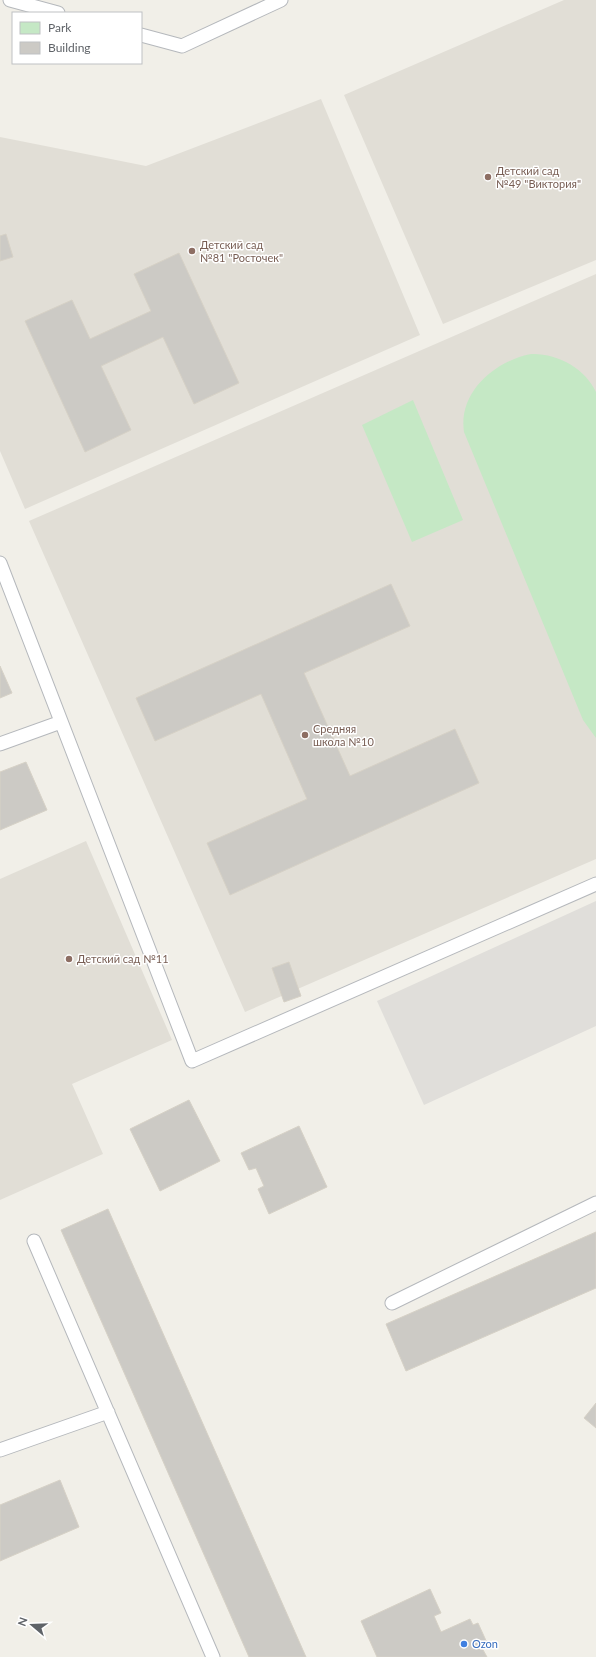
<svg xmlns="http://www.w3.org/2000/svg" width="596" height="1657" font-family="Lato,sans-serif">
<rect width="100%" height="100%" fill="#f1efe8"/>
<!-- industrial -->
<path fill="#e0deda" d="M596 901V1026L424 1105 377 1001Z"/>
<!-- education -->
<path fill="#e1ded6" d="M564 0H596V260L443 324 344 95Z
M321 99 420 335 25 509 0 451V137L146 166Z
M596 274V859L245 1012 29 521Z
M86 841 172 1040 72 1084 103 1154 0 1200V879Z"/>
<!-- green -->
<path fill="#c5e8c5" d="M531 354C557 353 585 368 596 392V738L583 720 464 432C458 392 495 361 531 354Z
M413 400 463 520 412 542 362 425Z"/>
<!-- building -->
<path fill="#cccac5" stroke="#d6d1c6" d="M6 234 13 257 0 261V236Z
M179 253 239 383 194 404 163 337 101 366 131 430 85 452 25 321 72 300 90 339 151 311 134 274Z
M391 584 410 626 304 673 350 776 455 729 479 783 230 895 207 843 307 799 261 694 155 741 136 698Z
M0 666 12 693 0 698Z
M26 762 47 810 0 830V772Z
M289 962 301 996 284 1002 272 968Z
M189 1100 220 1161 160 1191 130 1129Z
M299 1126 327 1187 269 1214 258 1189 264 1186 256 1168 249 1170 241 1153Z
M108 1209 306 1657H249L115 1352 61 1230Z
M596 1232V1288L406 1371 386 1324Z
M596 1403V1428L584 1418Z
M60 1480 79 1527 0 1561V1505Z
M430 1589 441 1613 434 1616 441 1632 470 1619 473 1625 478 1623 488 1645 482 1648 487 1657H377L361 1621Z"/>
<g fill="none" stroke-linecap="round" stroke-linejoin="round">
<defs>
<path id="service" d="M10 0 58 13
M141 35 182 46 281 0
M0 563 192 1061 596 884
M0 744 61 722
M34 1241 213 1657
M392 1303 596 1203
M0 1450 108 1412"/>
</defs>
<!-- service casing -->
<use href="#service" stroke="#b5b8bc" stroke-width="15"/>
<!-- service -->
<use href="#service" stroke="#fff" stroke-width="13"/>
</g>
<!-- markers -->
<g fill="#8d6e63" stroke="#fff" stroke-width="1.5">
<circle cx="488" cy="177" r="4"/>
<circle cx="192" cy="251" r="4"/>
<circle cx="305" cy="735" r="4"/>
<circle cx="69" cy="959" r="4"/>
</g>
<circle fill="#3f7fe0" stroke="#fff" stroke-width="1.5" cx="464" cy="1644" r="4"/>
<g text-anchor="middle" stroke-width="3" stroke-linejoin="round" paint-order="stroke">
<!-- education labels -->
<g font-size="11" fill="#785e54" stroke="#fff" text-anchor="start">
<text x="496" y="175">Детский сад<tspan x="496" dy="13">№49 "Виктория"</tspan></text>
<text x="200" y="249">Детский сад<tspan x="200" dy="13">№81 "Росточек"</tspan></text>
<text x="313" y="733">Средняя<tspan x="313" dy="13">школа №10</tspan></text>
<text x="77" y="963">Детский сад №11</text>
</g>
<!-- shop labels -->
<g font-size="11" fill="#366cbe" stroke="#fff" text-anchor="start">
<text x="472" y="1648">Ozon</text>
</g>
</g>
<!-- legend -->
<rect x="12" y="12" width="130" height="52" fill="#ffffff" stroke="#bfc1c3"/>
<rect x="20" y="22" width="20" height="12" fill="#c5e8c5" stroke="#bfc1c3"/>
<text x="48" y="32" font-size="12" fill="#5f6368">Park</text>
<rect x="20" y="42" width="20" height="12" fill="#cccac5" stroke="#bfc1c3"/>
<text x="48" y="52" font-size="12" fill="#5f6368">Building</text>
<!-- north arrow -->
<g transform="translate(32 1625) rotate(289)" stroke="#ffffff" stroke-width="3" paint-order="stroke">
<path d="M0-3L7 15L0 10L-7 15Z" fill="#5f6368"/>
<text y="-6" font-size="11" font-weight="bold" text-anchor="middle" fill="#5f6368">N</text>
</g>
</svg>
